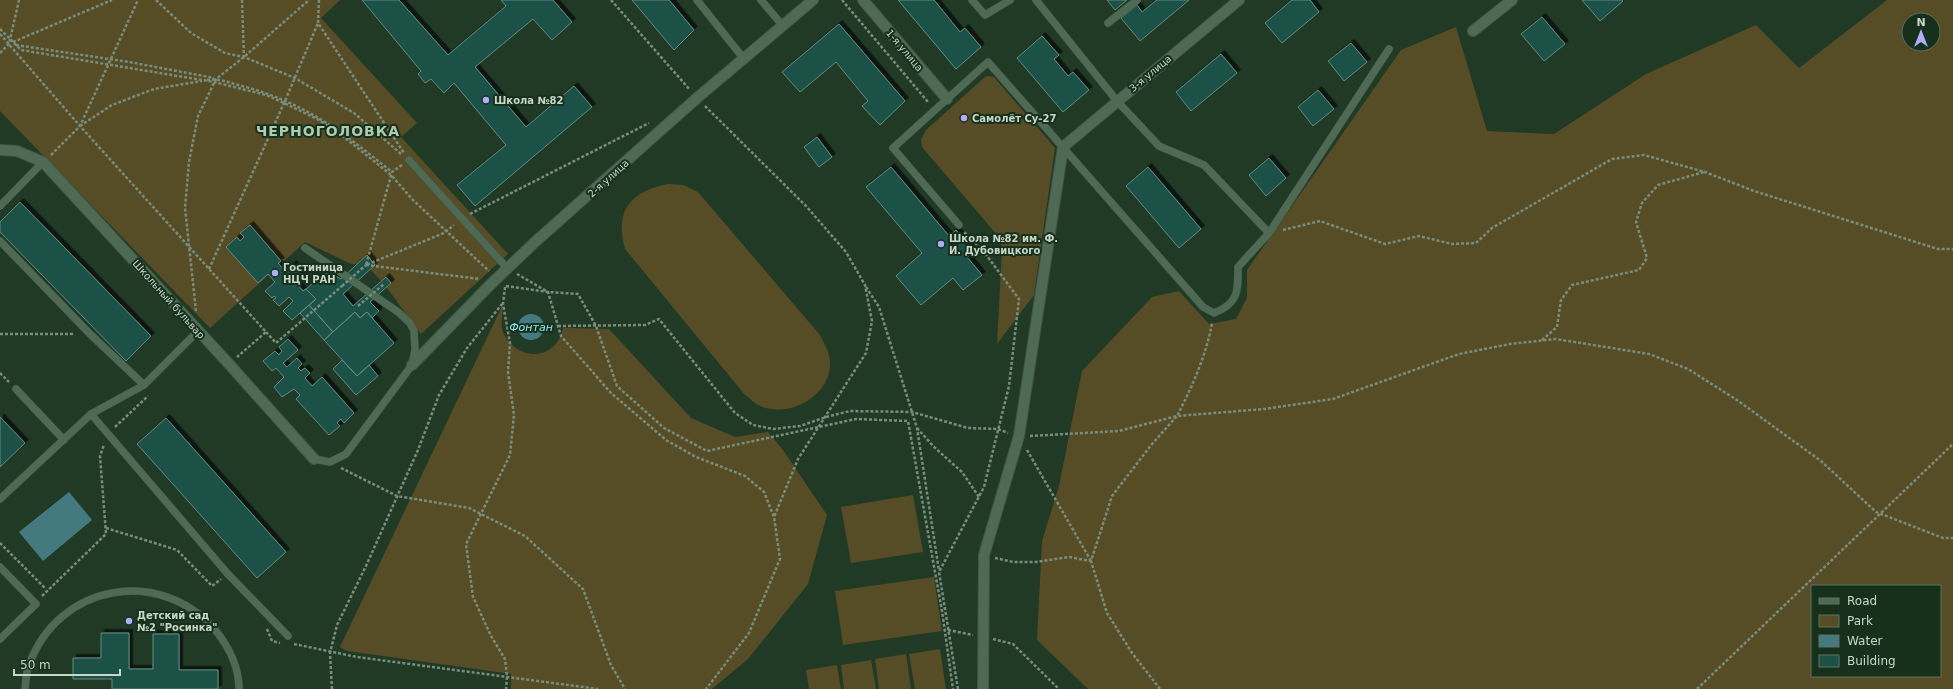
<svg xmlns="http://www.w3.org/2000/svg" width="1953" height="689" font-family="'DejaVu Sans',sans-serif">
<defs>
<filter id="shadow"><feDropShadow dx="3.5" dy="-3.5" stdDeviation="0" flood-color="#0009"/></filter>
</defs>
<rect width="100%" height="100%" fill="#213a26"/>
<!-- green -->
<path fill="#564c26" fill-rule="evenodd" d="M0 0H340L321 18 417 123 401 137 508 254 421 334 384 284 366 265 351 264 305 242 210 328 0 111Z
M1887 0H1953V689H1088L1037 640 1042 541 1059 486 1082 371 1152 297 1179 291 1209 324 1236 319 1247 298V270L1401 50 1456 27 1487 131 1554 134 1646 74 1756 25 1799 68ZM1909 20H1933V44H1909ZM1812 586H1940V676H1812Z
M986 76 994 77 1055 148 1034 295 997 344 1002 248 998 236 922 147 921 139 926 130Z
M668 184 683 185 698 192 820 335C825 345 831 355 830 366 828 398 788 418 760 406 755 404 750 398 745 395L625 249C614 211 631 191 668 184Z
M503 304C503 312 500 325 503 332 516 362 556 362 563 328L609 329 691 418 735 437 768 432 783 450 827 515 808 584 748 659 712 689H511V674L347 651 340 647Z
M913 495 923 552 851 563 841 507Z
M934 577 942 631 843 645 835 591Z
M940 649 946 689H915L909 654Z
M906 654 911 689H879L875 659Z
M871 660 876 689H844L841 665Z
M837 665 841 689H809L806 670Z"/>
<!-- water -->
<path fill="#447a7f" d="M518 327a13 13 0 1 1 26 0a13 13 0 1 1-26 0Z
M69 492 92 520 43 561 19 532Z"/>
<!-- building -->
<path fill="#1e5146" stroke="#628a7f" filter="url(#shadow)" d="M362 0H399L448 55 506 6 501 0H553L572 22 552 40 533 19 475 67 526 127 574 86 592 107 475 206 457 185 506 145 454 83 444 93 431 79 425 83 418 74 421 71Z
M632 0H669L694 30 674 50Z
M898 0H934L960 32 965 28 981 47 956 69Z
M1107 0H1127L1115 10Z
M1157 0H1189L1140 41 1121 18 1137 5 1142 12Z
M1292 0H1310L1319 12 1282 43 1265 23Z
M1582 0H1622L1623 1 1600 21Z
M1542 17 1565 44 1544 61 1521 34Z
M839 24 905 101 880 125 862 106 868 101 836 62 800 92 782 72Z
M1042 36 1059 55 1054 59 1068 76 1073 72 1089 90 1063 112 1017 58Z
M1351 43 1367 62 1344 81 1328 61Z
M1221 54 1237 73 1191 111 1176 92Z
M1318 90 1334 109 1313 126 1298 107Z
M817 137 832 157 819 167 804 147Z
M1269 158 1286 178 1266 196 1249 175Z
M891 167 949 236 956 230 974 252 967 257 982 275 963 290 953 278 921 305 896 276 922 253 866 187Z
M1148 167 1201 229 1179 248 1126 186Z
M20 202 151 336 126 361 0 232V222Z
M250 225 281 261 278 263 285 271 293 264 295 266 304 277 296 283 303 291 306 289 316 299 292 320 283 311 293 301 289 297 279 306 273 300 276 298 274 296 272 298 265 291 275 282 268 274 258 283 226 247 237 237 240 241 244 237 240 233Z
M367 255 375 265 343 294 353 306 386 277 391 283 370 302 379 311 372 318 367 312 360 318 355 312 333 332 309 305 316 299 306 289 325 273H330L341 279Z
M309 305 333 332 324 340 300 313Z
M355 312 360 318 367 312 394 343 357 376 324 340Z
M288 339 298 350 283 363 287 367 297 358 302 364 298 368 301 371 305 368 310 373 305 378 312 386 322 377 354 413 344 423 341 419 337 423 340 426 329 435 296 399 300 395 294 389 282 397 274 387 284 377 276 368 272 371 263 361 275 351 279 355 282 351 279 347Z
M342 360 357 376 369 365 378 376 356 395 333 369Z
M0 417 25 443 0 467Z
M166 418 286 552 257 578 137 444Z
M101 633H129V669H153V634H179V670H218V689H112V679H73V658H101Z"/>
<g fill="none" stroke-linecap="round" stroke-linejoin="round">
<defs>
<path id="lane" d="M697 0 744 59
M761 0 783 26
M972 0 985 15 1010 0
M1036 0 1117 101 1159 146 1204 165 1269 233
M1108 23 1137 0
M409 160 507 268
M0 206 43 162
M959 225 893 148 988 62 1203 307 1214 313C1239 303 1238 291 1238 267L1269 233 1389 49
M0 241 90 334 144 385
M305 248 398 312 410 323 414 331 415 350 412 365 346 454 330 462 314 459
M16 389 64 440
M91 414 227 573 288 636
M0 499 91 414 144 385 198 331
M0 567 36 604 0 639
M25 689C26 681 26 672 29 665 58 584 160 565 216 631 229 647 239 668 239 689"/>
<path id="street" d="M863 0 947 99
M1473 31 1512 0
M0 150 17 151 43 162 229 364 314 459
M412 365 491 284 535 242 697 98 813 0
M983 689 984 555 1019 436 1063 147 1239 0"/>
</defs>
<!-- lane casing -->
<use href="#lane" stroke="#415746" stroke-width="8"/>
<!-- street casing -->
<use href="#street" stroke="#415746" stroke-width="12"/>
<!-- path -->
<path stroke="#798d7d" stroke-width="2.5" stroke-dasharray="3 2" stroke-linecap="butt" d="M156 0 191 33 225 53 244 57 295 78 354 113 401 154
M242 0 244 57
M319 0 318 23 404 153
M611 0 690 90
M842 0 928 102
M0 29 21 50 214 82 266 95 284 103 317 119 339 133 391 175 414 201 489 271
M0 34 80 126 266 332 237 357
M13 42 112 0
M16 45 129 62 214 78
M0 53 9 44 19 0
M207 80C219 78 230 83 242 86 306 103 342 132 392 172
M705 106 806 206 846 252 865 285 872 321 866 353 798 459 774 517
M80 126 112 105 154 89 202 81
M51 155 80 126 138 0
M402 165 392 172 366 265 444 233 454 225
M470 214 649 123
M1283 230 1320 221 1385 244 1419 236 1452 244 1476 243 1492 228 1612 159 1644 155 1705 172 1754 191 1938 249H1953
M366 265 480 279
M209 269 285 101 318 23
M517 274 548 292 561 336 611 393 666 440 696 457 745 476 764 492 774 517 780 559 749 633 706 689
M506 286 548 292 578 294 596 326 617 386 664 428 707 451 856 419 908 421 942 611 953 689
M505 287 503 304 510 343 508 372 514 415 510 455 466 544 473 597 491 636 505 659 507 677 506 689
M866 287 879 307 917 428 939 571
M196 311 185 208 189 162 198 116 216 79 244 57 309 0
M558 326 645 325 659 319 735 413 753 425 773 429 800 426 826 417 850 411 912 412 968 428 998 429 1008 433
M266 332 276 343 342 286
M0 334H75
M1542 340 1557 327 1561 300 1572 285 1639 270 1647 258 1636 222 1642 203 1658 185 1704 172
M0 373 9 382
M115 427 148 396
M917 428 934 447 962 472 979 497
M1030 436 1119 431 1177 416C1192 387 1206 356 1212 323
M1027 450 1091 561
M341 468 397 496 469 508 525 536 583 589 611 665 625 689
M106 528 177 550 212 586 221 579
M0 543 46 589
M995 558 1013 562H1036L1069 557 1090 561
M42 596 106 534 100 456 104 445
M267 629 272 641 280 643
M948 630 973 635
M993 639 1013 644 1059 689
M294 644 357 657 598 689
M332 689 330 653 337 625 366 566 418 450 439 395 467 348 502 304
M958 689 939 572 984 487 1009 386 1019 299 984 252 964 232
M1160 689 1132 653 1107 613 1091 561 1112 496 1152 444 1177 416 1264 409 1333 399 1459 354 1510 344 1556 339 1649 354 1688 369 1737 400 1821 461 1876 512 1943 538H1953
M1697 689 1953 444"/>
<!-- lane -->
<use href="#lane" stroke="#4f6a54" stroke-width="7"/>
<!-- street -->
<use href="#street" stroke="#4f6a54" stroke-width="10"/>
<!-- path-bridge -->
<path stroke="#798d7d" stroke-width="2.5" stroke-dasharray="3 2" stroke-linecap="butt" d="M342 286 366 265
M358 306 384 284"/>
</g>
<!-- markers -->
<g fill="#b0aefa" stroke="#17301c" stroke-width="1.5">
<circle cx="486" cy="100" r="4"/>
<circle cx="964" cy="118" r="4"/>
<circle cx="941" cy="244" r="4"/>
<circle cx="275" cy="273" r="4"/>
<circle cx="129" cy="621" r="4"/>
</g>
<g text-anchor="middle" stroke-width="4" stroke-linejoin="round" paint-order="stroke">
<!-- street labels -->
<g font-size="10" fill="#c7d6c9" stroke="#17301c">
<text transform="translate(905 50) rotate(50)" y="4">1-я улица</text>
<text transform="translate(1150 73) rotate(-40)" y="4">3-я улица</text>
<text transform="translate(608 178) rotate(-42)" y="4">2-я улица</text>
<text transform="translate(169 299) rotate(48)" y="4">Школьный бульвар</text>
</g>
<!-- poi labels -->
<g font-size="10" font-weight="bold" fill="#c7d6c9" stroke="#17301c" text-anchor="start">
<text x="494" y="104">Школа №82</text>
<text x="972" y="122">Самолёт Су-27</text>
<text x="949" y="242">Школа №82 им. Ф.<tspan x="949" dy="12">И. Дубовицкого</tspan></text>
<text x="283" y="271">Гостиница<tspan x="283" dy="12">НЦЧ РАН</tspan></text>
<text x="137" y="619">Детский сад<tspan x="137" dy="12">№2 "Росинка"</tspan></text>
</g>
<!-- water labels -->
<g font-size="11" font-style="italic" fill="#8ce6ef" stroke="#17301c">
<text x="531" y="331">Фонтан</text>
</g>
<!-- district labels -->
<g font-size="14" font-weight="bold" letter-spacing="1" fill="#aeccb3" stroke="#17301c">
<text x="328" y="136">ЧЕРНОГОЛОВКА</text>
</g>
</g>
<!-- legend -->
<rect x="1811" y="585" width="130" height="92" fill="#17301c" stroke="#5d7261"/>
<rect x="1819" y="598" width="20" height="6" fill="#4f6a54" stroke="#5d7261"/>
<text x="1847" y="605" font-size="12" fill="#c7d6c9">Road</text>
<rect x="1819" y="615" width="20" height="12" fill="#564c26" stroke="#5d7261"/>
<text x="1847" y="625" font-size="12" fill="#c7d6c9">Park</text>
<rect x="1819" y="635" width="20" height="12" fill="#447a7f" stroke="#5d7261"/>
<text x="1847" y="645" font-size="12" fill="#c7d6c9">Water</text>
<rect x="1819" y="655" width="20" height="12" fill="#1e5146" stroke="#5d7261"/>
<text x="1847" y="665" font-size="12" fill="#c7d6c9">Building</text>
<!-- north arrow -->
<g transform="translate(1921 32)"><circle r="19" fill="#17301c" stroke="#5d7261"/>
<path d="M0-3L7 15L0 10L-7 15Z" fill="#b0aefa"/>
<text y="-6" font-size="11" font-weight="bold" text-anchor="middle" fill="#c7d6c9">N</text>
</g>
<!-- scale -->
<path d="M14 669v6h106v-6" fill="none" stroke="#c7d6c9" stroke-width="2"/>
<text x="20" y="669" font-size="12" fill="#c7d6c9" stroke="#17301c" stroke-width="3" paint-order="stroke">50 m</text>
</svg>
